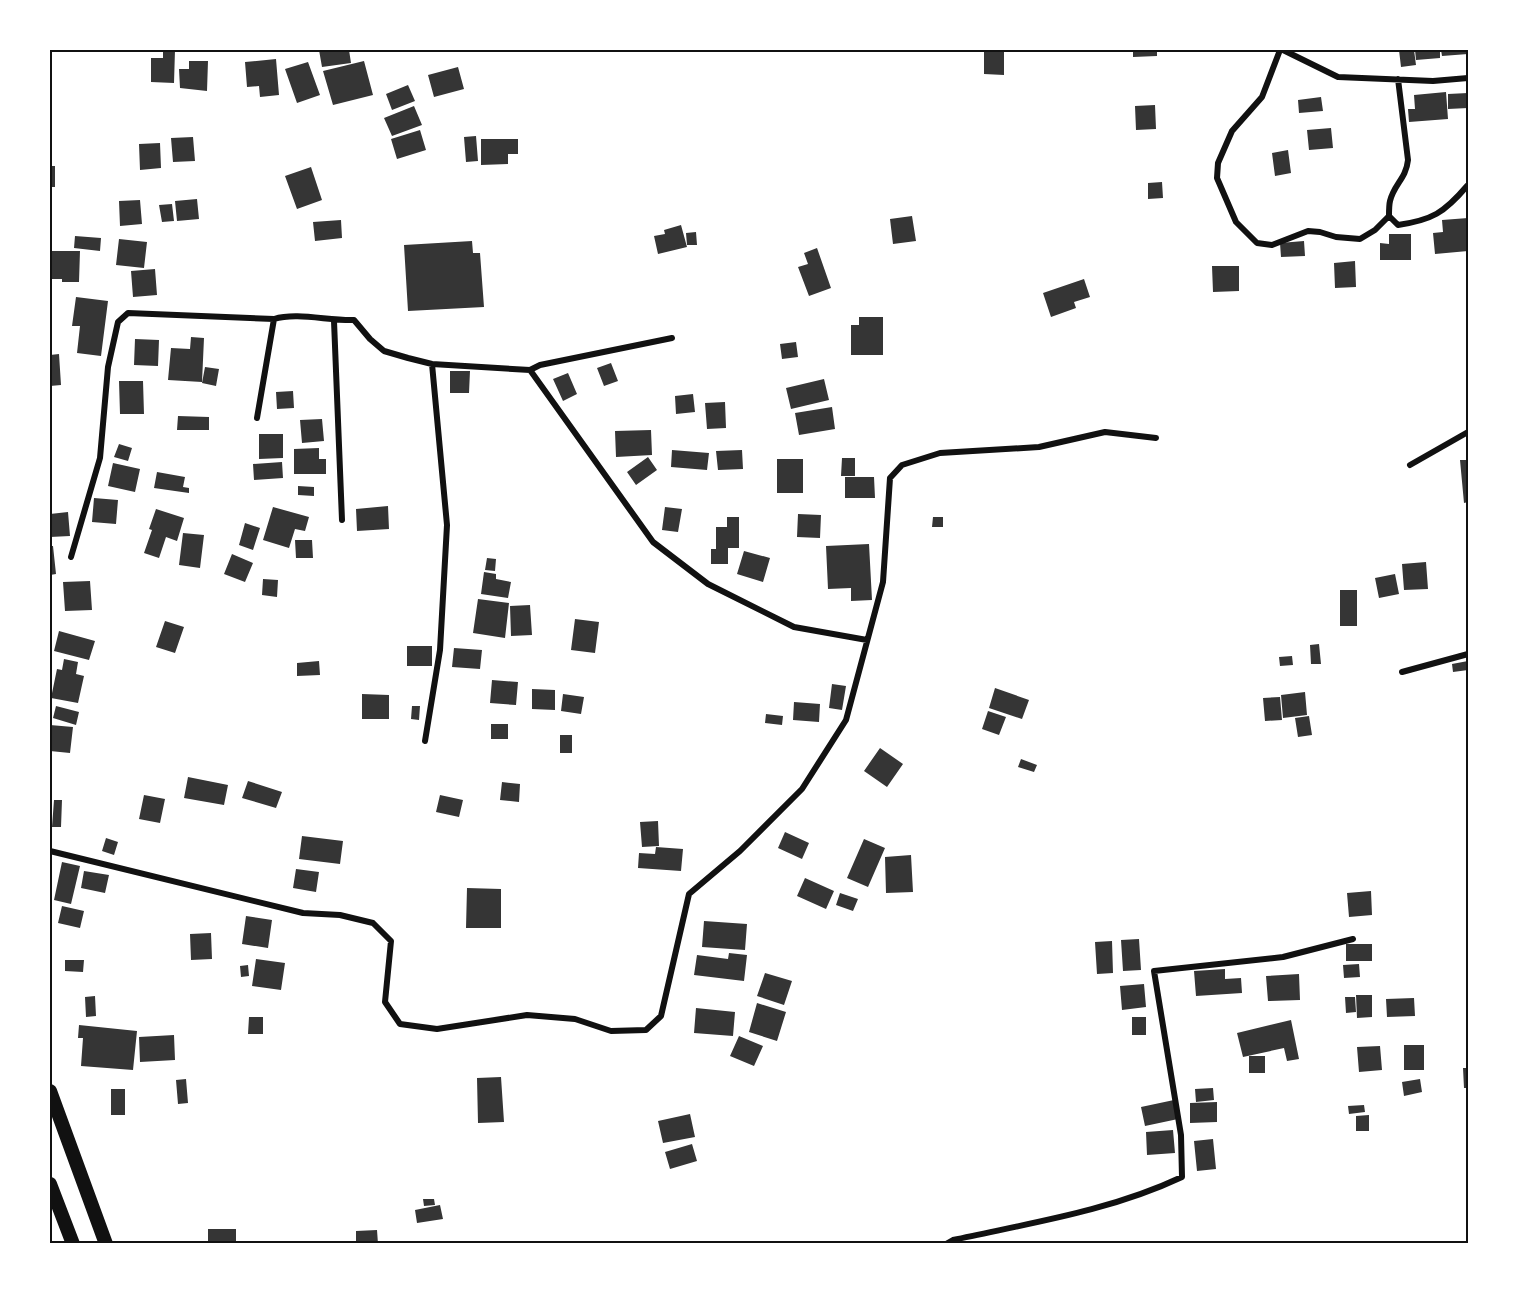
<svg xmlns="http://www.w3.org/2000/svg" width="1518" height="1293" font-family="'Open Sans',sans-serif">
<rect width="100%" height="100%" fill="#fff"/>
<!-- building -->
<path fill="#353535" d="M163 50H175L174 83 151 82V58H163Z
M319 50H349L351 63 322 67Z
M984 50H1004V75L984 74Z
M1133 50H1157V56L1133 57Z
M1399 50H1414L1416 65 1401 67Z
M1415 50H1440V58L1416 60Z
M1441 50H1467L1468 54 1442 56Z
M276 59 279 95 260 97 259 86 247 87 245 62Z
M189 61H208L207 91 180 88 179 69H189Z
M364 61 373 95 333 105 323 71Z
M308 62 320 95 297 103 285 69Z
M458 67 464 89 434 97 428 75Z
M408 85 415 101 392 110 386 94Z
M1446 92 1448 119 1409 122 1408 109H1415L1414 95Z
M1468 93V108L1448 109V94Z
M1321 97 1323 111 1299 113 1298 100Z
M1155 105 1156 129 1136 130 1135 106Z
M414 106 422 125 392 136 384 118Z
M1331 128 1333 148 1309 150 1307 130Z
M420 130 426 150 397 159 391 139Z
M476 136 478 161 466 162 464 137Z
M193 137 195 161 173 162 171 138Z
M481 139H518V154H508V164L481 165Z
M160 143 161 168 140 170 139 144Z
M1288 150 1291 173 1275 176 1272 153Z
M50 166H55V187H50Z
M311 167 322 200 297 209 285 176Z
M1162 182 1163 198 1148 199V183Z
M197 199 199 219 177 221 175 201Z
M140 200 142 224 120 226 119 201Z
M172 204 174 221 162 222 159 205Z
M912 216 916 241 893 244 890 219Z
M1468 218V251L1435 254 1433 233 1443 232 1442 220Z
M341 220 342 238 315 241 313 222Z
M681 225 687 247 658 254 654 236 665 234 664 230Z
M696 232 697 245H687L686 233Z
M1389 234H1411V260H1380V243L1389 244Z
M75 236 101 238 100 251 74 248Z
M119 239 147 242 144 268 116 265Z
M472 241 473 253H480L484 307 408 311 404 245Z
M1304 241 1305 256 1281 257 1280 243Z
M817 248 831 288 809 296 798 267 808 264 804 253Z
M50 251H80L79 282H62V279H50Z
M1355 261 1356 287 1335 288 1334 263Z
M1212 266H1239V291L1213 292Z
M155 269 157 295 133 297 131 271Z
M1084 279 1090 297 1074 302 1076 308 1051 317 1043 293Z
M76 297 108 301 101 356 77 353 80 326H72Z
M859 317H883V355H851V325H859Z
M191 337 204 338 202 382 168 380 171 348 190 349Z
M135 339 159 340 158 366 134 365Z
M796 342 798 357 782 359 780 344Z
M59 354 61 385 50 386V355Z
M611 363 618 381 604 386 597 368Z
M205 367 219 369 216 386 202 383Z
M450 371H470L469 393H450Z
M568 373 577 394 563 401 553 379Z
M824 379 829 400 791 409 786 388Z
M119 381H143L144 414H120Z
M293 391 294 408 277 409 276 392Z
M693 394 695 412 676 414 675 396Z
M725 402 726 428 707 429 705 403Z
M832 407 835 429 799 435 795 413Z
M178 416 209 417V430H177Z
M322 419 324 441 302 443 300 420Z
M651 430 652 455 616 457 615 431Z
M259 434H283V458L259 459Z
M119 444 132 448 128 461 114 457Z
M319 448V459H326V474H294V449Z
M672 450 709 453 707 470 671 467Z
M742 450 743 469 718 470 716 451Z
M648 457 657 470 636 485 627 472Z
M842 458H855V476H841Z
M777 459H803V493H777Z
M1460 460H1468V502L1464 503Z
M282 462 283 478 254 480 253 464Z
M113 463 140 469 135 492 108 486Z
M157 472 185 477 183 487 189 488V493L154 488Z
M845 477H874L875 498H845Z
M298 486 314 487V496L298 495Z
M94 498 118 500 116 524 92 522Z
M388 506 389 529 357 531 356 509Z
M273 507 309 517 305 531 295 529 289 548 263 540Z
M665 507 682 509 678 532 662 530Z
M156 509 184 518 177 541 166 537 159 558 144 553 152 530 149 529Z
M68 512 70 536 50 537V514Z
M798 514 821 515 820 538 797 537Z
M727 517H739V548H728V564H711V549H716V527H727Z
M933 517H943V527H932Z
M245 523 260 528 253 550 239 545Z
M183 533 204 535 200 568 179 565Z
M295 540H312L313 558H296Z
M869 544 872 600 851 601V588L828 589 826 546Z
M50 546H53L56 574 50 575Z
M744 551 770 558 763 582 737 574Z
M232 554 253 563 245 582 224 574Z
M487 558 496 559 495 571 485 570Z
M1426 562 1428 589 1404 590 1402 564Z
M484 572 496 574V579L511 582 508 598 481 594Z
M1395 574 1399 594 1379 598 1375 578Z
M263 579 278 580 277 597 262 595Z
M90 581 92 610 65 611 63 582Z
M1340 590H1357V626H1340Z
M478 599 509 603 505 638 473 633Z
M530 605 532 635 511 636 510 606Z
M575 619 599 622 595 653 571 650Z
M165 621 184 627 175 653 156 647Z
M59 631 95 641 89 660 54 651Z
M1319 644 1321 664H1311L1310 645Z
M407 646H432V666H407Z
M454 648 482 650 480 669 452 667Z
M1292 656 1293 665 1280 666 1279 657Z
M64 659 78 662 76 674 84 676 78 703 51 698 57 669 62 670Z
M319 661 320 675 297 676V663Z
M1468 661V670L1453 672 1452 664Z
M492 680 518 682 516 705 490 703Z
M832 684 846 686 842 710 829 708Z
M995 688 1029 700 1022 719 989 708Z
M532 689 555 690V710L532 709Z
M1305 692 1307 715 1283 718 1281 695Z
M362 694 389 695V719H362Z
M563 694 584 697 581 714 561 711Z
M1280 697 1282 720 1265 721 1263 698Z
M794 702 820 704 819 722 793 720Z
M56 706 79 712 76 725 53 718Z
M412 706H420L419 720 411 719Z
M988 711 1006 717 999 735 982 729Z
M766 714 783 716 782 725 765 723Z
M1309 716 1312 735 1298 737 1295 718Z
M491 724H508V739H491Z
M50 725 73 727 70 753 50 751Z
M560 735H572V753H560Z
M880 748 903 764 887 787 864 771Z
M1021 759 1037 765 1034 772 1018 767Z
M188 777 228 785 224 805 184 798Z
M248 781 282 792 276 808 242 798Z
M502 782 520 784 519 802 500 800Z
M144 795 165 799 160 823 139 819Z
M440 795 463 800 459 817 436 812Z
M54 800H62L61 827H52Z
M658 821 659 846 642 847 640 822Z
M785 832 809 843 802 859 778 848Z
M302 836 343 841 340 864 299 859Z
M106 838 118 842 114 855 102 851Z
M864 839 885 848 868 887 847 878Z
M656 847 683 849 681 871 638 868 639 853 655 854Z
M911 855 913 892 886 893 885 857Z
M62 862 80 866 71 904 54 900Z
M296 869 319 872 316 892 293 888Z
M84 871 109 875 105 893 81 888Z
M805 878 834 891 826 909 797 896Z
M467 888 501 889V928H466Z
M1371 891 1372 915 1349 917 1347 893Z
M840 893 858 899 853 911 836 905Z
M62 906 84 911 80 928 58 923Z
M246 916 272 920 268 948 242 944Z
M704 921 747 924 745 950 702 947Z
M211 933 212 959 191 960 190 934Z
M1139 939 1141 970 1123 971 1121 940Z
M1112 941 1113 973 1097 974 1095 942Z
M1346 944H1372V961H1346Z
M729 953 747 955 744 981 694 975 697 955 728 959Z
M256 959 285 963 281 990 252 986Z
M65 960H84L83 972 65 971Z
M1359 964 1360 977 1344 978 1343 965Z
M248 965 249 976 241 977 240 966Z
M1225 969V979L1241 978 1242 993 1196 996 1194 971Z
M765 973 792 981 784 1005 757 996Z
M1299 974 1300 1000 1268 1001 1266 976Z
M1144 984 1146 1007 1122 1010 1120 986Z
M1356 995H1372V1017L1357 1018Z
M95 996 96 1016 86 1017 85 997Z
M1345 997H1355L1356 1012 1346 1013Z
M1414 998 1415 1016 1387 1017 1386 999Z
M757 1003 786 1012 777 1041 749 1032Z
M696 1008 735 1012 733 1036 694 1033Z
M249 1017H263V1034H248Z
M1132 1017H1146V1035H1132Z
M1291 1020 1299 1059 1287 1061 1284 1048 1243 1057 1237 1033Z
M79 1025 137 1031 133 1070 81 1066 83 1038H78Z
M174 1035 175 1060 140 1062 139 1037Z
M739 1036 763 1046 754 1066 730 1056Z
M1404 1045H1424V1070H1404Z
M1380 1046 1382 1070 1359 1072 1357 1047Z
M1249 1056H1265V1073H1249Z
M1463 1068H1468V1088H1464Z
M501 1077 504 1122 478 1123 477 1078Z
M186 1079 188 1103 178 1104 176 1080Z
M1420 1079 1422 1092 1404 1096 1402 1082Z
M1213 1088 1214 1100 1196 1102 1195 1089Z
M111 1089H125V1115H111Z
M1174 1100 1178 1119 1145 1126 1141 1107Z
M1217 1102V1122L1190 1123V1103Z
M1364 1105 1365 1112 1349 1114 1348 1106Z
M690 1114 695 1137 663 1143 658 1121Z
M1369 1115V1131H1356V1116Z
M1173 1130 1175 1153 1147 1155 1146 1132Z
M1213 1139 1216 1169 1197 1171 1194 1141Z
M692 1144 697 1161 670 1169 665 1152Z
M423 1199H434L435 1205 424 1206Z
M440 1205 443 1219 417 1223 415 1210Z
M208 1229H236V1241L208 1242Z
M377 1230 378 1244H356V1231Z"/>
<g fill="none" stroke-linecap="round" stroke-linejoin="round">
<!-- minor -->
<path stroke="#111" stroke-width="6" d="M1280 50 1262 97 1232 131 1218 163 1217 178 1236 222 1257 243 1272 245 1308 231 1320 232 1336 237 1360 239 1375 230 1389 216
M1283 50 1338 77 1433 81 1468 78
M1398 79 1408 160C1406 179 1394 184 1390 201 1389 205 1389 211 1389 216L1398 225C1432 220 1444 213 1467 186
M334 321 342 520
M530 370 653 542 708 584 794 627 867 640
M257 418 274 319
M1410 465 1468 432
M71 557 100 458 108 367 118 322 128 313 274 319C297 312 329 321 354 320L370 339 384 351 408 358 432 364 530 370 540 365 672 338
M1402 672 1468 654
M425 741 440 650 447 525 432 364
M50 851 303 913 340 915 373 923 391 941 385 1002 400 1024 437 1029 527 1015 575 1019 611 1031 646 1030 661 1016 689 894 740 851 802 789 846 720 883 582 890 478 902 465 940 453 1039 447 1105 432 1156 438
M946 1244 953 1240C1030 1223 1110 1211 1182 1177L1181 1135 1154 971 1283 957 1353 939"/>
<!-- trunk -->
<path stroke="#111" stroke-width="14" d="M50 1091 106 1244
M50 1184 73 1244"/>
</g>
<!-- border -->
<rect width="1518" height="1293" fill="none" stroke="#ffffff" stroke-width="102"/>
<rect x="51" y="51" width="1416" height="1191" fill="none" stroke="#111" stroke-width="2"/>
</svg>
